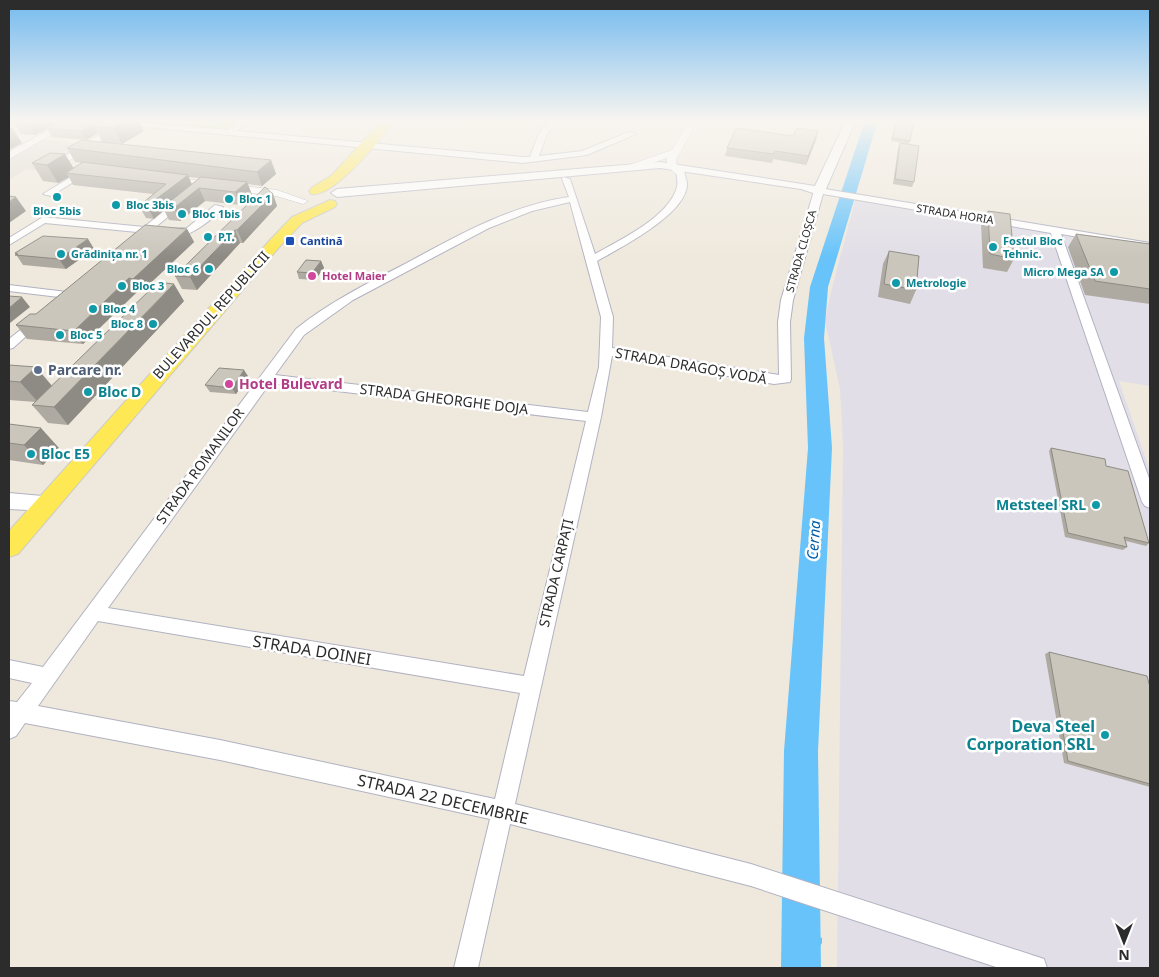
<svg xmlns="http://www.w3.org/2000/svg" width="1159" height="977" font-family="'Noto Sans',sans-serif">
<rect width="100%" height="100%" fill="#efe9dd"/>
<!-- industrial -->
<path fill="#e1dee7" d="M857 193 1150 242V386L1119 381 1150 471V968H837L843 447 840 389 825 321 831 292Z"/>
<!-- education -->
<path fill="#f2e9cb" d="M428 120H533L524 132 424 123Z"/>
<!-- pitch -->
<path fill="#bef28f" d="M164 120H243L230 130 158 124Z"/>
<!-- plaza -->
<path fill="#dedbd4" d="M42 139 45 140 42 142 46 140 85 144 39 171 27 169 9 180V158Z"/>
<!-- water -->
<path fill="#67c3fa" d="M787 925 822 938V943L812 957 816 968H783L789 959 783 944Z"/>
<g fill="none" stroke-linecap="round" stroke-linejoin="round">
<!-- river -->
<path fill="#67c3fa" fill-rule="evenodd" d="M865 120H878L828 287 824 338 832 448 818 751 821 968H781L784 751 808 448 804 338 810 287Z"/>
<defs>
<path id="minor" d="M241 120H250L237 131 523 157H530L539 133 550 120H558L547 134 539 156 582 151 629 132 636 134 587 155 523 163 125 125 121 123 125 121 228 130Z
M84 169 91 171 51 196 43 194Z
M680 169 684 172C685 176 687 180 687 184 687 214 620 248 597 261L613 317 612 348 779 375 778 322 781 300 814 191 819 188 1150 243V249L1061 234 1150 481V508L1145 506 1142 502 1051 233 823 194 793 300 790 322 791 379 790 382 774 384 612 356 601 417 515 804 751 864 1035 956 1044 959 1047 968H999L751 886 510 824 478 968H454L490 819 220 760 25 723 16 736 9 739V701L17 702 32 683 9 678V660L43 667 296 329C328 303 366 284 403 265 457 236 508 206 569 197L562 179 563 177 570 179 595 254C620 240 669 217 677 187 678 182 677 177 676 172ZM570 202 601 317 599 367 588 412 275 375 304 335 353 300 489 228 532 211ZM270 383 586 421 524 676 108 608ZM98 621 520 693 495 799 220 740 38 706Z
M179 199 187 201 140 240 131 238 137 232 45 223 9 245V238L43 217 144 227Z
M215 205 223 207C212 220 182 246 165 232L170 229 187 228Z
M9 285 67 292 73 295 67 298 9 291Z
M38 316 44 320 42 322 13 348 9 349V339Z"/>
<path id="tertiary" d="M66 120H77L9 159V152Z
M122 120H133L64 164 69 166V170H61L51 165Z
M689 120H698L676 160V163L685 172 684 174H676L667 166V158L637 169H629V165L672 150Z
M168 177 277 190 308 201 303 204 276 196 164 182V178Z"/>
<path id="secondary" d="M846 120H856L825 191 819 195 801 189 660 168 337 197 331 193 337 189 660 162 815 186Z
M9 493 54 497 57 503 54 509 47 511 9 509Z"/>
<path id="primary" d="M382 120H395C382 138 333 199 311 194L309 191 311 188 332 175Z
M330 200 335 201 337 204 335 207 302 223 281 245 18 554 9 557V531L271 239 292 217Z"/>
</defs>
<!-- minor casing -->
<use href="#minor" stroke="#b1b2c1" stroke-width="2"/>
<!-- tertiary casing -->
<use href="#tertiary" stroke="#b1b2c1" stroke-width="1"/>
<!-- secondary casing -->
<use href="#secondary" stroke="#b1b2c1" stroke-width="2"/>
<!-- primary casing -->
<use href="#primary" stroke="#ccc" stroke-width="2"/>
<!-- minor -->
<use href="#minor" fill="#fff" fill-rule="evenodd"/>
<!-- tertiary -->
<use href="#tertiary" fill="#fff" fill-rule="evenodd"/>
<!-- secondary -->
<use href="#secondary" fill="#fff" fill-rule="evenodd"/>
<!-- primary -->
<use href="#primary" fill="#fee853" fill-rule="evenodd"/>
</g>
<!-- wall -->
<path fill="#aeaaa2" fill-rule="evenodd" d="M13 120H56L57 122 144 131 122 144 102 142 98 133 86 140 52 137 47 129 35 135 21 134Z
M896 120 910 141 909 144 891 141Z
M818 131 816 140 806 165 773 159 772 163 725 156 727 148Z
M900 143 914 182 912 187 893 184 898 148Z
M67 148 271 160 276 174 262 186 248 184 252 195 240 205 205 201 180 221 169 220 164 210 154 219 146 218 139 206 153 194 73 185 69 177 58 183 43 181 32 163 50 153 73 168 82 163 75 162ZM188 177 199 178 192 184Z
M273 194 277 206 243 243H240L197 290 182 289 175 276Z
M988 211 1014 259 1007 272 983 268 981 223Z
M187 229 194 242 141 292H137L83 344 27 339 16 325Z
M1076 234 1150 244V304L1085 295 1068 247Z
M88 239 94 249 66 269 23 265 15 253Z
M889 251 916 290 910 304 878 297 883 264Z
M321 261 324 268 315 280 299 279 297 272Z
M184 301 68 425 48 423 32 405 36 402 9 400V365L52 386Z
M248 376 236 394 210 392 205 385Z
M9 424 59 448 43 465 9 460Z
M1051 448 1106 466 1149 543 1146 546 1126 541 1127 547 1123 550 1065 537 1049 451Z
M1049 652 1150 687V787L1064 763 1045 654Z"/>
<!-- shaded-wall -->
<path fill="#8d8b84" d="M26 120H56L58 123 46 128 47 129 35 135Z
M99 120H117L94 126 98 133 86 140 82 131Z
M127 120H138L144 131 122 144 114 128Z
M12 127 22 143 9 150V129Z
M818 131 816 140 806 165 808 156Z
M65 154 76 172 66 173 69 177 58 183 47 165Z
M271 160 276 174 262 186 257 172Z
M188 175 193 187 163 207 164 210 154 219 147 206Z
M247 182 252 195 240 205 235 192Z
M199 188 205 201 180 221 174 208Z
M273 194 277 206 243 243 237 230Z
M16 197 26 211 9 223V202Z
M187 229 194 242 141 292 133 279Z
M235 230 240 243 197 290 190 277Z
M88 239 94 249 66 269 59 259Z
M321 261 324 268 315 280 312 273Z
M129 278 137 292 83 344 74 331Z
M174 284 184 301 68 425 54 407Z
M22 297 30 307 10 323 9 321V308Z
M36 367 53 387 38 402 20 382Z
M244 370 248 376 236 394 232 388Z
M41 428 59 448 43 465 24 445Z"/>
<!-- building -->
<path fill="#cac6bc" stroke="#8d8b84" d="M60 120H99L82 131 46 128Z
M103 120H127L114 128 94 126Z
M897 120H914L910 141 892 138Z
M736 128 793 136 797 128 818 131 808 156 775 151 774 154 727 148Z
M82 140 271 160 257 172 67 148Z
M900 143 919 146 914 182 895 179Z
M50 153 65 154 47 165 32 163Z
M83 162 188 175 147 206H139L166 184 66 173Z
M201 177 247 182 235 192 199 188 174 208 163 207Z
M265 187 273 194 237 230H235L190 277 175 276Z
M9 196 16 197 9 202Z
M988 211 1010 214 1014 259 990 254Z
M145 225 187 229 133 279 129 278 74 331 16 325 30 314H36Z
M1076 234 1150 244V289L1095 281Z
M43 236 88 239 59 259 15 255 18 254 15 253Z
M889 251 919 256 916 290 884 284Z
M306 260 321 261 312 273 297 272Z
M158 282 174 284 54 407 32 405Z
M9 296 22 297 9 308Z
M9 365 36 367 20 382 9 381Z
M219 368 244 370 232 388 205 385Z
M9 424 41 428 24 445 9 443Z
M1051 448 1105 459 1106 466 1128 471 1149 543 1124 537 1127 547 1068 533Z
M1049 652 1147 676 1150 687V784L1068 761Z"/>
<!-- sky -->
<linearGradient id="sky" x2="0" y2="1"><stop stop-color="#74baef"/><stop offset="0.47" stop-color="#f8f5f0"/><stop offset="1" stop-color="#f8f5f0" stop-opacity="0"/></linearGradient>
<rect width="1159" height="257" fill="url(#sky)"/>
<!-- markers -->
<g fill="#0f9aa8" stroke="#fff" stroke-width="2">
<circle cx="57" cy="197" r="5"/>
<circle cx="229" cy="199" r="5"/>
<circle cx="116" cy="205" r="5"/>
<circle cx="182" cy="214" r="5"/>
<circle cx="208" cy="237" r="5"/>
<circle cx="993" cy="247" r="5"/>
<circle cx="61" cy="254" r="5"/>
<circle cx="209" cy="269" r="5"/>
<circle cx="1114" cy="272" r="5"/>
<circle cx="896" cy="283" r="5"/>
<circle cx="122" cy="286" r="5"/>
<circle cx="93" cy="309" r="5"/>
<circle cx="153" cy="324" r="5"/>
<circle cx="60" cy="335" r="5"/>
<circle cx="88" cy="392" r="5"/>
<circle cx="31" cy="454" r="5"/>
<circle cx="1096" cy="505" r="5"/>
<circle cx="1105" cy="735" r="5"/>
</g>
<rect fill="#1a4fb4" stroke="#fff" stroke-width="2" x="285" y="236" width="10" height="10" rx="2.5"/>
<g fill="#d1479c" stroke="#fff" stroke-width="2">
<circle cx="312" cy="276" r="5"/>
<circle cx="229" cy="384" r="5"/>
</g>
<circle fill="#5c6f8a" stroke="#fff" stroke-width="2" cx="38" cy="370" r="5"/>
<g text-anchor="middle" stroke-width="5" stroke-linejoin="round" paint-order="stroke">
<!-- far-culture labels -->
<g font-size="11" font-weight="bold" fill="#0d838f" stroke="#fff" text-anchor="start">
<text x="239" y="203">Bloc 1</text>
<text x="126" y="209">Bloc 3bis</text>
<text x="57" y="215" text-anchor="middle">Bloc 5bis</text>
<text x="192" y="218">Bloc 1bis</text>
<text x="218" y="241">P.T.</text>
<text x="1003" y="245">Fostul Bloc<tspan x="1003" dy="13">Tehnic.</tspan></text>
<text x="71" y="258">Grădinița nr. 1</text>
<text x="199" y="273" text-anchor="end">Bloc 6</text>
<text x="1104" y="276" text-anchor="end">Micro Mega SA</text>
<text x="906" y="287">Metrologie</text>
<text x="132" y="290">Bloc 3</text>
<text x="103" y="313">Bloc 4</text>
<text x="143" y="328" text-anchor="end">Bloc 8</text>
<text x="70" y="339">Bloc 5</text>
</g>
<!-- far-street labels -->
<g font-size="11" fill="#2c2c2c" stroke="#fff">
<text transform="translate(955 214) rotate(9)" y="4">STRADA HORIA</text>
<text transform="translate(801 251) rotate(-74)" y="4">STRADA CLOȘCA</text>
</g>
<!-- far-transit labels -->
<g font-size="11" font-weight="bold" fill="#164399" stroke="#fff" text-anchor="start">
<text x="300" y="245">Cantină</text>
</g>
<!-- far-hotel labels -->
<g font-size="11" font-weight="bold" fill="#b23c85" stroke="#fff" text-anchor="start">
<text x="322" y="280">Hotel Maier</text>
</g>
<!-- street labels -->
<g font-size="14" fill="#2c2c2c" stroke="#fff">
<text transform="translate(211 315) rotate(-48)" y="5">BULEVARDUL REPUBLICII</text>
<text transform="translate(691 366) rotate(10)" y="5">STRADA DRAGOȘ VODĂ</text>
<text transform="translate(444 399) rotate(7)" y="5">STRADA GHEORGHE DOJA</text>
<text transform="translate(200 466) rotate(-54)" y="5">STRADA ROMANILOR</text>
<text transform="translate(556 573) rotate(-77)" y="5">STRADA CARPAȚI</text>
</g>
<!-- service labels -->
<g font-size="14" font-weight="bold" fill="#4e5e75" stroke="#fff" text-anchor="start">
<text x="48" y="375">Parcare nr.</text>
</g>
<!-- hotel labels -->
<g font-size="14" font-weight="bold" fill="#b23c85" stroke="#fff" text-anchor="start">
<text x="239" y="389">Hotel Bulevard</text>
</g>
<!-- culture labels -->
<g font-size="14" font-weight="bold" fill="#0d838f" stroke="#fff" text-anchor="start">
<text x="98" y="397">Bloc D</text>
<text x="41" y="459">Bloc E5</text>
<text x="1086" y="510" text-anchor="end">Metsteel SRL</text>
</g>
<!-- water labels -->
<g font-size="15" font-style="italic" fill="#015eab" stroke="#fff">
<text transform="translate(814 540) rotate(-86)" y="5">Cerna</text>
</g>
<!-- near-street labels -->
<g font-size="16" fill="#2c2c2c" stroke="#fff">
<text transform="translate(312 650) rotate(9)" y="6">STRADA DOINEI</text>
<text transform="translate(443 799) rotate(13)" y="6">STRADA 22 DECEMBRIE</text>
</g>
<!-- near-culture labels -->
<g font-size="16" font-weight="bold" fill="#0d838f" stroke="#fff" text-anchor="end">
<text x="1095" y="732">Deva Steel<tspan x="1095" dy="18">Corporation SRL</tspan></text>
</g>
</g>
<!-- border -->
<rect width="1159" height="977" fill="none" stroke="#2c2c2c" stroke-width="20"/>
<!-- north arrow -->
<g transform="translate(1124 942) rotate(180)" stroke="#ffffff" stroke-width="4" paint-order="stroke">
<path d="M0-4L9 19L0 12L-9 19Z" fill="#2c2c2c"/>
<text y="-8" font-size="14" font-weight="bold" text-anchor="middle" fill="#2c2c2c">N</text>
</g>
</svg>
